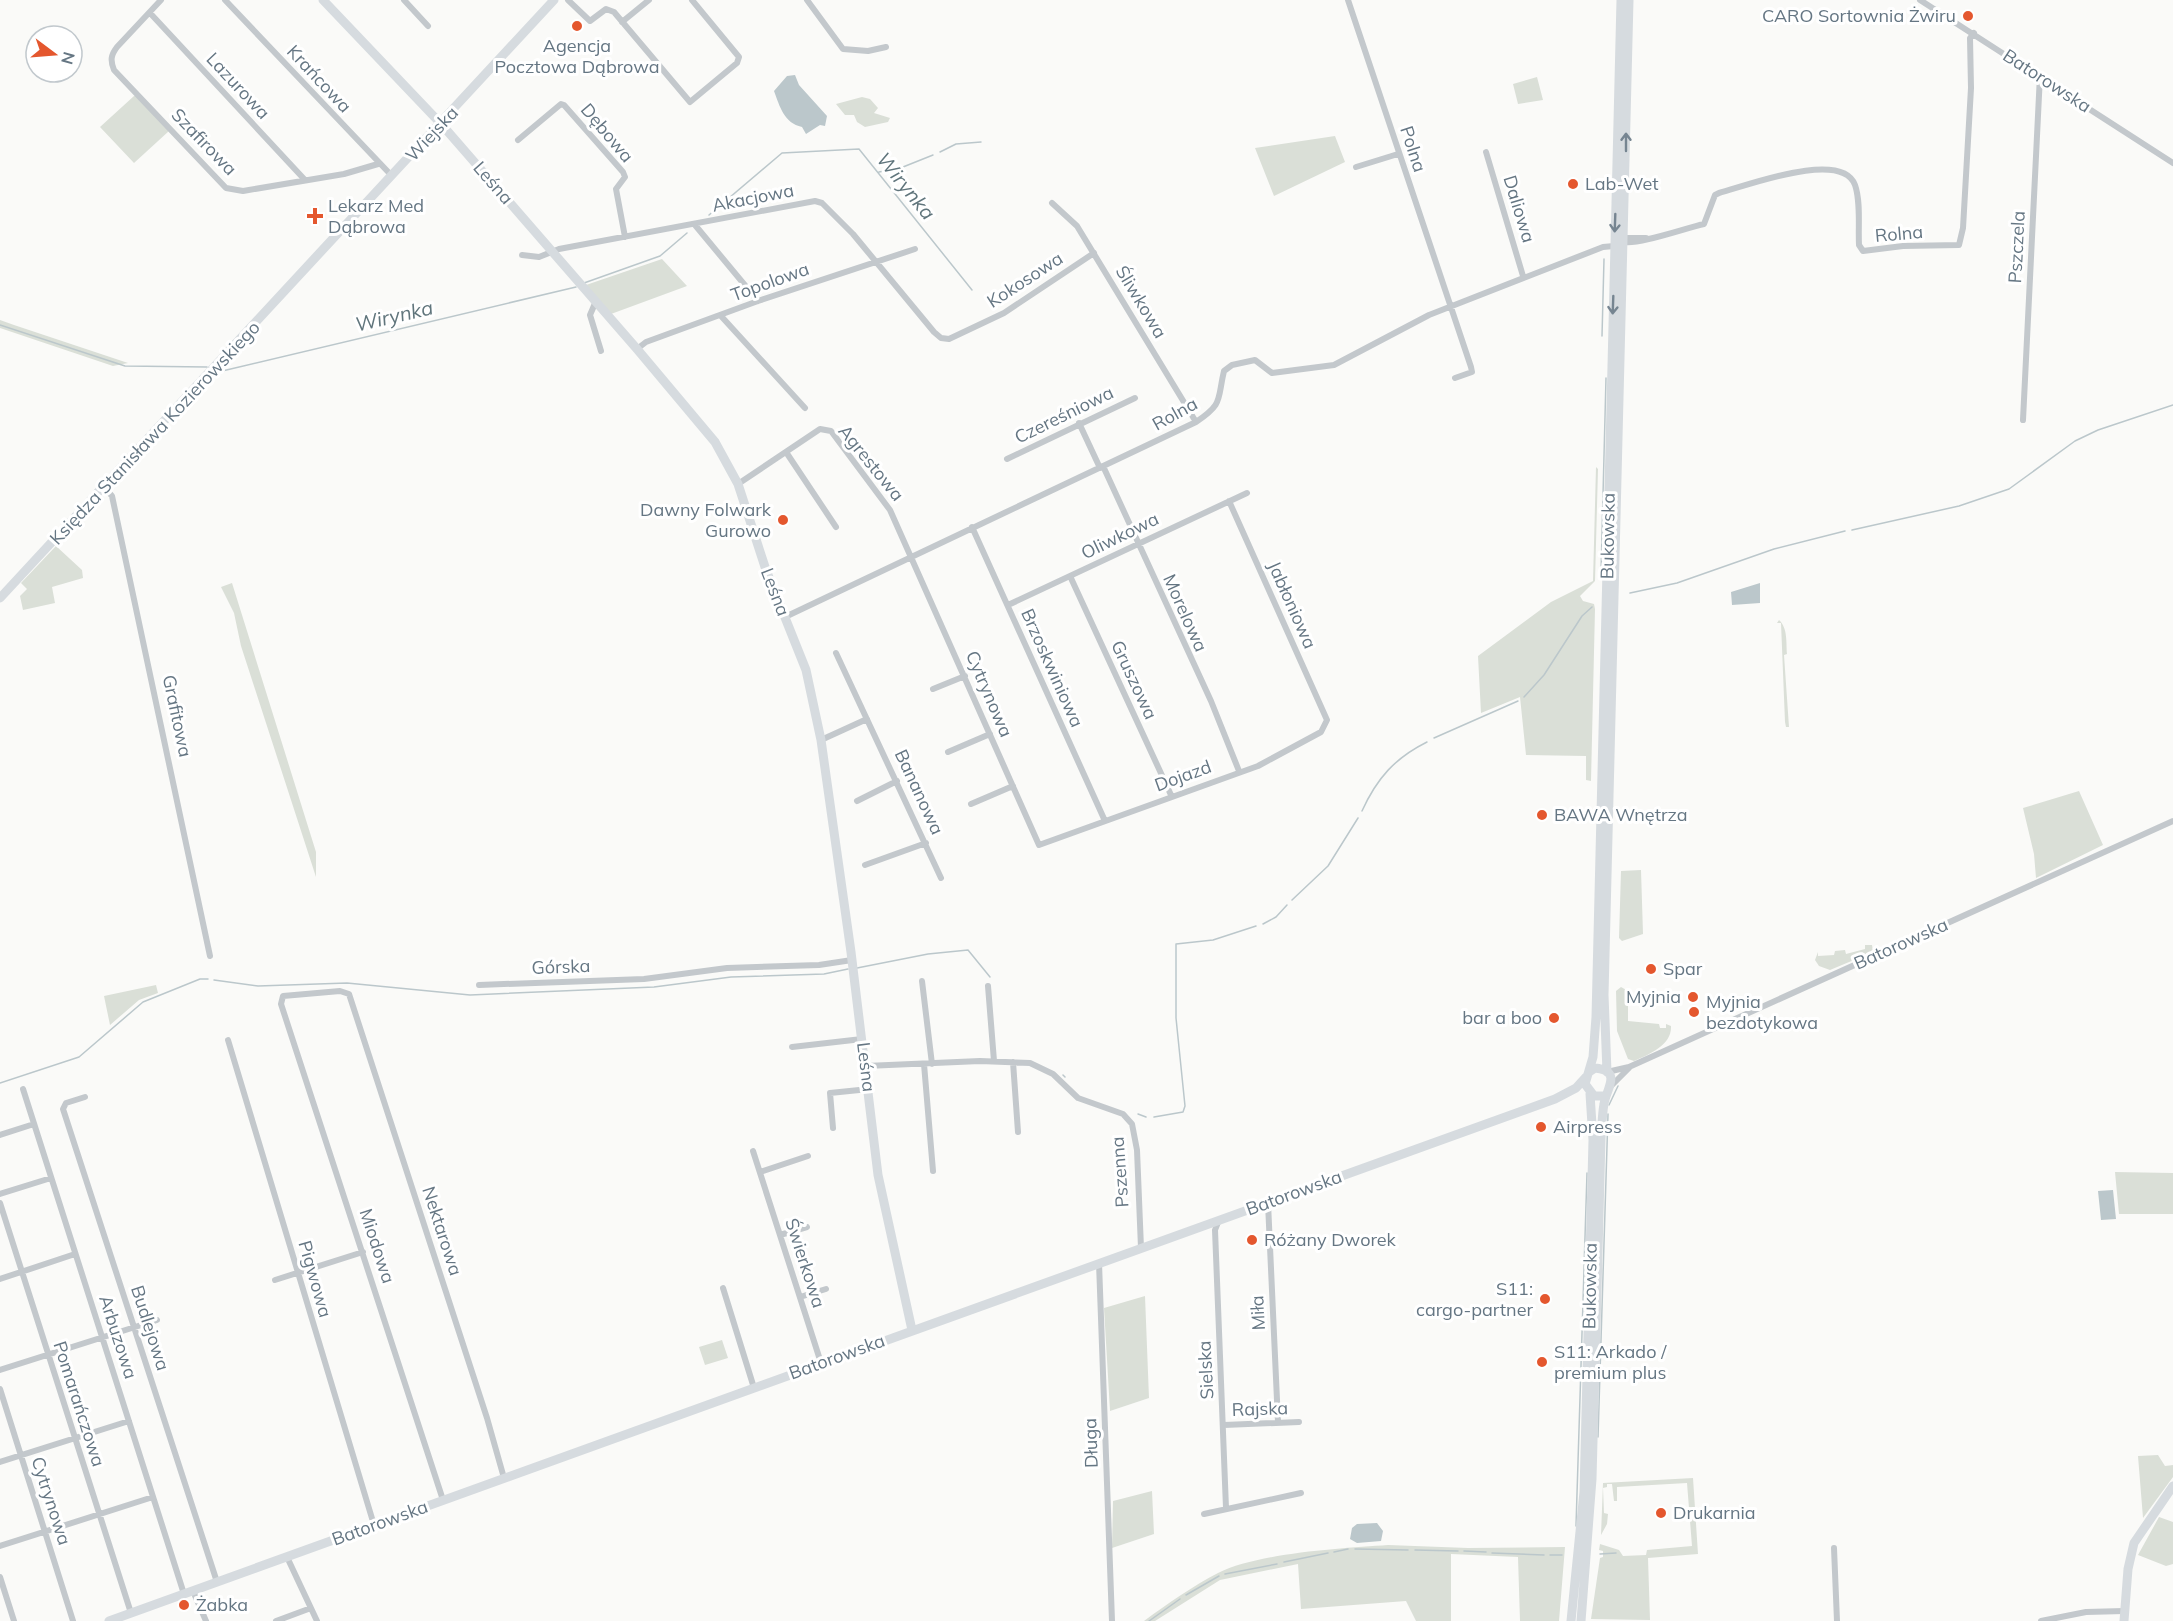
<svg xmlns="http://www.w3.org/2000/svg" width="2173" height="1621" font-family="Mulish,sans-serif">
<rect width="100%" height="100%" fill="#fafaf8"/>
<!-- green -->
<path fill="#dadfd7" d="M1537 77 1543 100 1518 104 1513 84Z
M134 96H137L169 131 134 163 100 127Z
M862 97 870 99 878 108 874 113 890 118 888 122 865 127 857 122 854 115H845L836 104Z
M1335 136 1345 162 1274 196 1255 148Z
M662 259 687 286 611 314 586 285Z
M0 320 14 325 128 363 113 366 0 328Z
M1596 467 1598 469 1595 581 1580 596 1583 601 1594 604 1595 609 1591 781 1586 780V756L1526 755 1520 697 1481 713 1478 656 1551 602 1593 581Z
M56 546 82 570 83 578 52 587 55 603 23 610 20 596 27 589 21 583Z
M232 583 316 852V877L241 646 234 613 221 587Z
M1779 620C1788 628 1786 643 1787 654L1784 655 1789 727H1786L1785 722 1781 623H1777Z
M2079 791 2103 845 2036 878 2034 854 2023 808Z
M1641 870 1643 934 1622 941 1619 938 1621 871Z
M1865 945H1872L1873 952 1830 970 1819 966 1815 960 1818 952V956L1834 955 1835 951 1845 950 1846 954 1865 949Z
M156 985 158 993 139 1000 110 1025 104 996Z
M1621 987 1628 991V1021L1659 1024 1660 1028H1666V1024L1671 1026C1672 1045 1650 1054 1634 1061L1628 1059 1617 1031 1616 991Z
M2115 1172 2173 1173V1214H2119Z
M1145 1296 1149 1398 1110 1411 1104 1308Z
M722 1340 728 1358 705 1365 699 1347Z
M2158 1455 2165 1466 2173 1465V1477L2143 1518 2138 1456Z
M1693 1478 1698 1554 1648 1558 1650 1620 1591 1619 1600 1558 1603 1557V1551L1599 1550 1600 1544 1619 1550 1623 1556 1646 1555 1647 1550 1692 1546 1687 1483 1617 1487V1501H1614L1612 1484H1607V1487L1603 1488 1604 1513 1608 1514 1607 1524 1601 1535 1603 1483Z
M1152 1491 1154 1534 1112 1548 1113 1501Z
M2159 1517 2173 1522V1564L2166 1566 2138 1555Z
M1388 1545 1468 1548 1565 1547 1559 1621H1520L1518 1557 1451 1554V1621H1416L1406 1601 1301 1609 1298 1564 1220 1580 1155 1621H1144C1167 1604 1193 1586 1218 1573 1258 1553 1342 1548 1388 1545Z"/>
<!-- water -->
<path fill="#bbc7cb" d="M795 75 799 85 827 116 825 126 820 125 806 134 802 127C784 123 780 107 774 91L787 76Z
M1760 583V603L1732 605 1731 592Z
M2113 1190 2116 1219 2101 1220 2098 1191Z
M1377 1523 1383 1531 1381 1541 1357 1543 1350 1539 1352 1528 1357 1524Z"/>
<g fill="none" stroke-linecap="round" stroke-linejoin="round">
<!-- stream -->
<path stroke="#bbc7cb" stroke-width="1.5" d="M940 152 956 144 981 142
M879 172 903 167 933 155
M709 215 782 153 859 149 972 290
M584 283 660 256 687 233
M0 325 125 366 207 367
M1602 336 1604 259
M218 372 576 287
M1852 530 1959 506 2009 489 2075 441 2098 430 2173 405
M1601 573 1606 378
M1630 593 1677 583 1774 549 1845 531
M1524 697 1544 675 1582 616 1592 607
M1434 738 1518 701
M1362 811C1377 778 1395 758 1427 742
M1292 900 1328 866 1358 818
M1263 924 1276 917 1287 905
M857 968 928 954 968 950 990 977
M214 980 258 986 347 983 470 995 654 987 731 977 824 974 848 969
M1063 1075 1065 1077
M0 1083 79 1057 143 1002 200 979H208
M1609 1105 1618 1086
M1138 1114 1146 1117
M1154 1117 1183 1112 1185 1106 1176 1018V944L1213 940 1256 926
M1598 1437 1608 1114
M1576 1526 1587 1173
M1355 1549 1408 1550
M1415 1550 1458 1551
M1464 1551 1486 1552
M1334 1552 1348 1549
M1492 1553 1544 1555
M1600 1554 1616 1553
M1550 1555H1562
M1284 1562 1328 1553
M1225 1574 1277 1564
M1186 1595 1219 1576
M1149 1621 1180 1599"/>
<!-- street -->
<path stroke="#c3c8cc" stroke-width="6" d="M161 0 117 47C111 55 110 60 114 70L226 188 243 191 344 174 378 164
M225 0 392 176
M404 0 428 26
M568 0 590 21 606 9 614 12 690 102 737 63 739 57 692 0
M807 0 843 49 868 51 886 47
M1348 0 1471 367 1472 372 1455 378
M1920 0 2173 163
M150 13 305 180
M622 22 649 0
M518 140 561 104 564 105 623 172 625 177 616 189 625 237
M1486 152 1523 276
M1356 167 1398 154
M1052 203 1077 226 1196 422
M695 225 758 301
M1624 242C1638 245 1686 228 1704 224L1715 195 1719 193C1746 186 1842 149 1855 185 1861 202 1858 227 1859 245L1863 251 1903 246 1959 245 1963 228 1971 88 1970 38 1974 33
M1622 243 1627 238H1646
M522 255 539 257 559 249 815 201 822 203 853 234 934 332 941 338 949 339 1004 313 1094 253
M596 301 590 315 601 351
M721 316 805 408
M637 349 646 342 758 301 915 249
M2023 420 2040 75
M1079 423 1100 468
M786 452 836 527
M1007 459 1135 398
M1103 466 1211 701 1239 771
M738 484 820 429 831 431 890 510 1039 845 1258 766 1321 732 1327 720 1229 501
M104 487 112 496 210 956
M972 527 1105 821
M1070 576 1171 795
M1008 605 1247 493
M785 617 1196 422C1224 403 1217 400 1224 371L1232 365 1255 360 1272 373 1334 365 1429 315 1603 247 1614 246
M836 653 941 878
M933 689 965 676
M821 740 867 719
M948 752 990 734
M857 801 897 781
M971 804 1013 786
M865 865 926 843
M922 981 932 1064
M479 985 644 979 727 968 819 965 852 960
M988 986 994 1061
M228 1040 374 1525
M792 1047 862 1039
M1013 1062 1018 1132
M924 1064 933 1171
M866 1066 980 1061 1030 1063 1053 1074 1078 1098 1123 1114 1132 1124 1137 1150 1141 1248
M1607 1072 1629 1067 2173 821
M1611 1086 1629 1068
M23 1089 184 1594
M85 1097 66 1103 63 1109 217 1582
M833 1128 830 1093 869 1089
M0 1135 34 1124
M753 1151 821 1363
M760 1172 808 1156
M0 1194 51 1178
M0 1203 131 1613
M1268 1203 1278 1422
M1219 1220 1215 1230 1226 1508
M780 1235 807 1227
M1099 1263 1112 1621
M0 1279 75 1254
M275 1280 363 1252
M723 1288 754 1388
M800 1297 826 1289
M0 1370 157 1320
M0 1389 73 1621
M1224 1425 1299 1422
M0 1462 129 1421
M443 1500 281 1004 283 996 340 991 349 994 487 1418 504 1478
M1204 1514 1301 1493
M0 1546 153 1497
M1834 1548 1837 1621
M287 1557 317 1621
M0 1577 14 1621
M193 1591 206 1621
M276 1621 311 1608
M2041 1621 2086 1612 2124 1611"/>
<!-- secondary -->
<path stroke="#d6dbdf" stroke-width="9" d="M323 0 443 126 637 349 715 442 738 484 766 570 806 670 821 740 851 952 878 1175 912 1330
M0 598 554 0
M1607 1072 1604 995 1629 0
M1606 1096H1594L1585 1084 1593 1057 1596 1017 1621 0
M109 1621 1555 1099 1576 1088 1586 1077
M1571 1621 1584 1492 1593 1140 1590 1094
M1581 1621 1592 1479 1601 1138C1602 1127 1602 1115 1604 1104 1606 1089 1623 1071 1595 1068L1589 1072
M2124 1621 2128 1569 2134 1543 2173 1486"/>
</g>
<!-- one-way arrows -->
<defs><path id="oneway-shaft" d="M-6 0H5M1.5-3L5.5 0L1.5 3" fill="none" stroke-width="1.6" stroke-linecap="round" stroke-linejoin="round" transform="scale(1.5)"/></defs>
<g stroke="#768591">
<use href="#oneway-shaft" transform="translate(1626 142) rotate(-90)"/>
<use href="#oneway-shaft" transform="translate(1615 223) rotate(92)"/>
<use href="#oneway-shaft" transform="translate(1613 305) rotate(92)"/>
</g>
<!-- markers -->
<g fill="#e4572e" stroke="#fff" stroke-width="2">
<circle cx="1968" cy="16" r="6"/>
<circle cx="577" cy="26" r="6"/>
<circle cx="1573" cy="184" r="6"/>
<path d="M312 207h6v6h6v6h-6v6h-6v-6h-6v-6h6z"/>
<circle cx="783" cy="520" r="6"/>
<circle cx="1542" cy="815" r="6"/>
<circle cx="1651" cy="969" r="6"/>
<circle cx="1693" cy="997" r="6"/>
<circle cx="1694" cy="1012" r="6"/>
<circle cx="1554" cy="1018" r="6"/>
<circle cx="1541" cy="1127" r="6"/>
<circle cx="1252" cy="1240" r="6"/>
<circle cx="1545" cy="1299" r="6"/>
<circle cx="1542" cy="1362" r="6"/>
<circle cx="1661" cy="1513" r="6"/>
<circle cx="184" cy="1605" r="6"/>
</g>
<g text-anchor="middle" stroke-width="6" stroke-linejoin="round" paint-order="stroke">
<!-- poi labels -->
<g font-size="18" fill="#657683" stroke="#fff" text-anchor="start">
<text x="1956" y="22" text-anchor="end">CARO Sortownia Żwiru</text>
<text x="577" y="52" text-anchor="middle">Agencja<tspan x="577" dy="21">Pocztowa Dąbrowa</tspan></text>
<text x="1585" y="190">Lab-Wet</text>
<text x="328" y="212">Lekarz Med<tspan x="328" dy="21">Dąbrowa</tspan></text>
<text x="771" y="516" text-anchor="end">Dawny Folwark<tspan x="771" dy="21">Gurowo</tspan></text>
<text x="1554" y="821">BAWA Wnętrza</text>
<text x="1663" y="975">Spar</text>
<text x="1681" y="1003" text-anchor="end">Myjnia</text>
<text x="1706" y="1008">Myjnia<tspan x="1706" dy="21">bezdotykowa</tspan></text>
<text x="1542" y="1024" text-anchor="end">bar a boo</text>
<text x="1553" y="1133">Airpress</text>
<text x="1264" y="1246">Różany Dworek</text>
<text x="1533" y="1295" text-anchor="end">S11:<tspan x="1533" dy="21">cargo-partner</tspan></text>
<text x="1554" y="1358">S11: Arkado /<tspan x="1554" dy="21">premium plus</tspan></text>
<text x="1673" y="1519">Drukarnia</text>
<text x="196" y="1611">Żabka</text>
</g>
<!-- street labels -->
<g font-size="18" fill="#657683" stroke="#fff">
<text transform="translate(319 79) rotate(47)" y="6">Krańcowa</text>
<text transform="translate(2047 81) rotate(33)" y="6">Batorowska</text>
<text transform="translate(238 86) rotate(47)" y="6">Lazurowa</text>
<text transform="translate(607 133) rotate(50)" y="6">Dębowa</text>
<text transform="translate(432 134) rotate(-47)" y="6">Wiejska</text>
<text transform="translate(204 142) rotate(46)" y="6">Szafirowa</text>
<text transform="translate(1413 149) rotate(72)" y="6">Polna</text>
<text transform="translate(493 183) rotate(49)" y="6">Leśna</text>
<text transform="translate(753 198) rotate(-11)" y="6">Akacjowa</text>
<text transform="translate(1519 209) rotate(73)" y="6">Daliowa</text>
<text transform="translate(1899 234) rotate(-5)" y="6">Rolna</text>
<text transform="translate(2017 247) rotate(-87)" y="6">Pszczela</text>
<text transform="translate(1025 280) rotate(-33)" y="6">Kokosowa</text>
<text transform="translate(770 282) rotate(-20)" y="6">Topolowa</text>
<text transform="translate(1141 302) rotate(59)" y="6">Śliwkowa</text>
<text transform="translate(1175 414) rotate(-29)" y="6">Rolna</text>
<text transform="translate(1064 415) rotate(-26)" y="6">Czereśniowa</text>
<text transform="translate(155 433) rotate(-47)" y="6">Księdza Stanisława Kozierowskiego</text>
<text transform="translate(871 463) rotate(51)" y="6">Agrestowa</text>
<text transform="translate(1120 536) rotate(-26)" y="6">Oliwkowa</text>
<text transform="translate(1608 536) rotate(-89)" y="6">Bukowska</text>
<text transform="translate(775 592) rotate(69)" y="6">Leśna</text>
<text transform="translate(1292 605) rotate(66)" y="6">Jabłoniowa</text>
<text transform="translate(1185 613) rotate(66)" y="6">Morelowa</text>
<text transform="translate(1052 668) rotate(66)" y="6">Brzoskwiniowa</text>
<text transform="translate(1134 680) rotate(65)" y="6">Gruszowa</text>
<text transform="translate(989 694) rotate(67)" y="6">Cytrynowa</text>
<text transform="translate(177 716) rotate(78)" y="6">Grafitowa</text>
<text transform="translate(1183 776) rotate(-20)" y="6">Dojazd</text>
<text transform="translate(919 792) rotate(65)" y="6">Bananowa</text>
<text transform="translate(1901 944) rotate(-24)" y="6">Batorowska</text>
<text transform="translate(561 967) rotate(-2)" y="6">Górska</text>
<text transform="translate(866 1067) rotate(83)" y="6">Leśna</text>
<text transform="translate(1120 1172) rotate(-94)" y="6">Pszenna</text>
<text transform="translate(1294 1193) rotate(-20)" y="6">Batorowska</text>
<text transform="translate(442 1231) rotate(72)" y="6">Nektarowa</text>
<text transform="translate(377 1246) rotate(72)" y="6">Miodowa</text>
<text transform="translate(805 1263) rotate(72)" y="6">Świerkowa</text>
<text transform="translate(315 1279) rotate(74)" y="6">Pigwowa</text>
<text transform="translate(1590 1286) rotate(-89)" y="6">Bukowska</text>
<text transform="translate(1258 1313) rotate(-93)" y="6">Miła</text>
<text transform="translate(150 1328) rotate(72)" y="6">Budlejowa</text>
<text transform="translate(118 1337) rotate(72)" y="6">Arbuzowa</text>
<text transform="translate(837 1357) rotate(-20)" y="6">Batorowska</text>
<text transform="translate(1206 1370) rotate(-93)" y="6">Sielska</text>
<text transform="translate(79 1404) rotate(72)" y="6">Pomarańczowa</text>
<text transform="translate(1260 1409) rotate(-2)" y="6">Rajska</text>
<text transform="translate(1091 1443) rotate(-92)" y="6">Długa</text>
<text transform="translate(51 1501) rotate(72)" y="6">Cytrynowa</text>
<text transform="translate(380 1523) rotate(-20)" y="6">Batorowska</text>
</g>
<!-- water labels -->
<g font-size="20" font-style="italic" fill="#60757c" stroke="#fff">
<text transform="translate(906 186) rotate(51)" y="7">Wirynka</text>
<text transform="translate(394 316) rotate(-13)" y="7">Wirynka</text>
</g>
</g>
<!-- north arrow -->
<g transform="translate(54 54) rotate(106)"><circle r="28" fill="#ffffff" stroke="#c1c8cd" stroke-width="1.5"/>
<path d="M0-4.5L10 22L0 15L-10 22Z" fill="#e4572e"/>
<text y="-9" font-size="16" font-weight="bold" text-anchor="middle" fill="#657683">N</text>
</g>
</svg>
